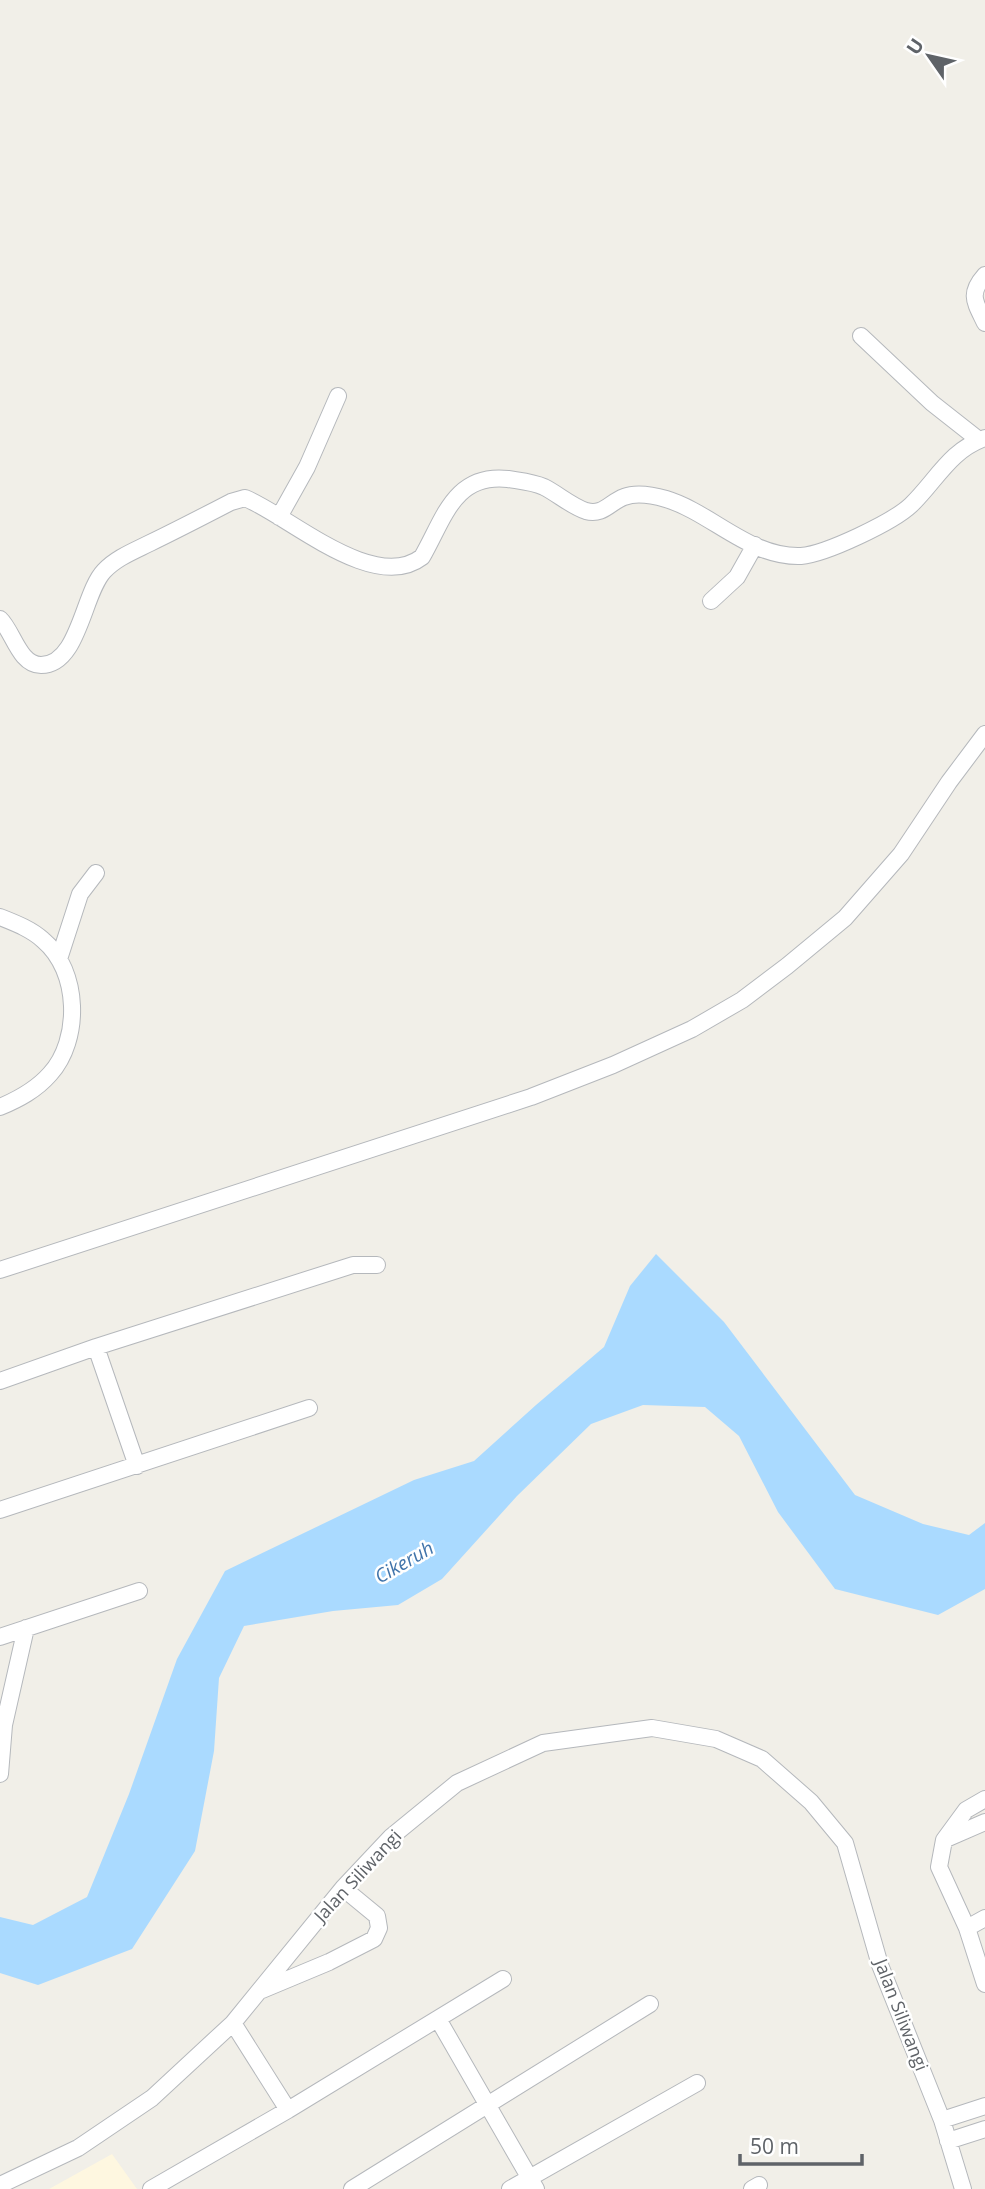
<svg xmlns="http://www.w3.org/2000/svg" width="985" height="2189" font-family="'Open Sans',sans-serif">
<rect width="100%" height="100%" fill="#f1efe8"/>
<!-- commercial -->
<path fill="#fef7e0" d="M112 2154 137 2189H49Z"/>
<!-- water -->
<path fill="#aadaff" d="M656 1254 724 1322 855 1495 923 1524 969 1535 985 1523V1589L938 1615 835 1589 778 1512 739 1436 705 1407 643 1405 591 1424 517 1496 442 1579 398 1605 333 1611 244 1626 219 1678 214 1751 195 1851 132 1949 38 1985 0 1973V1917L33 1925 87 1897 129 1794 177 1659 225 1571 414 1480 474 1461 536 1405 604 1347 630 1286Z"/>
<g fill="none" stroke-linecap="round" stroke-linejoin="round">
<defs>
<path id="minor" d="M985 275C968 294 975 302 985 323
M861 336 932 403 979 440
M279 517 307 467 338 396
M711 601 737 577 755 545
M0 619C13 631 19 665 41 665 79 665 83 593 104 571 116 558 134 551 150 543 177 530 204 516 231 502L245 498C289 516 374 594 422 557 444 519 454 473 508 479 520 481 533 482 544 487 558 494 571 506 586 511 603 516 610 502 624 497 637 492 652 495 666 499 712 513 750 558 801 556 826 554 893 522 911 505 936 481 950 450 985 438
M0 917C15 923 31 929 43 940 80 971 81 1040 50 1074 36 1090 19 1099 0 1107
M59 959 80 894 96 873
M0 1270 531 1097 613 1065 692 1029 742 1000 787 966 845 918 901 854 949 782 985 734
M96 1347 137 1466
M0 1381 96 1347 353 1265H377
M0 1510 309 1408
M0 1637 139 1591
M0 1774 4 1725 26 1628
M985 1799 966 1810 944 1840 939 1867 967 1928 985 1984
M946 1839 985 1822
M967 1928 985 1918
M262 1990 329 1962 374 1939 379 1928 377 1916 343 1888
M438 2019 536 2189
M233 2023 288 2110
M942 2120 985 2106
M948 2141 985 2129
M0 2185 78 2148 152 2098 233 2023 343 1888 391 1837 457 1783 543 1743 652 1728 716 1739 762 1759 811 1802 845 1843 880 1965 942 2120 963 2189
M151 2189 288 2110 503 1979
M352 2189 650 2004
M510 2189 697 2083
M752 2189 759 2185"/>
</defs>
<!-- minor casing -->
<use href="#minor" stroke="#b5b8bc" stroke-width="18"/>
<!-- minor -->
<use href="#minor" stroke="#fff" stroke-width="16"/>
</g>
<g text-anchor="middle" stroke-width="5" stroke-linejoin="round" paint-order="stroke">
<!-- street labels -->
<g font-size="18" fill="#5f6368" stroke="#fff">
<text transform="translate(358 1876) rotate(-47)" y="6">Jalan Siliwangi</text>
<text transform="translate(901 2015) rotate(69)" y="6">Jalan Siliwangi</text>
</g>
<!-- water labels -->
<g font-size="19" font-style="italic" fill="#4174aa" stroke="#fff">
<text transform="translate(404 1562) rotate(-30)" y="7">Cikeruh</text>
</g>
</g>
<!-- north arrow -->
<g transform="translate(929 56) rotate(304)" stroke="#ffffff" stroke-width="5" paint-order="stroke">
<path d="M0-5L12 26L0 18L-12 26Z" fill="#5f6368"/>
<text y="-10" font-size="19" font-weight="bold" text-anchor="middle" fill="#5f6368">U</text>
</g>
<!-- scale -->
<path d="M740 2154v10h122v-10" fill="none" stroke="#5f6368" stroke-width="3.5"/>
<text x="750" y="2154" font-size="21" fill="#5f6368" stroke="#ffffff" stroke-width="5" paint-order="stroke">50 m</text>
</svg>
